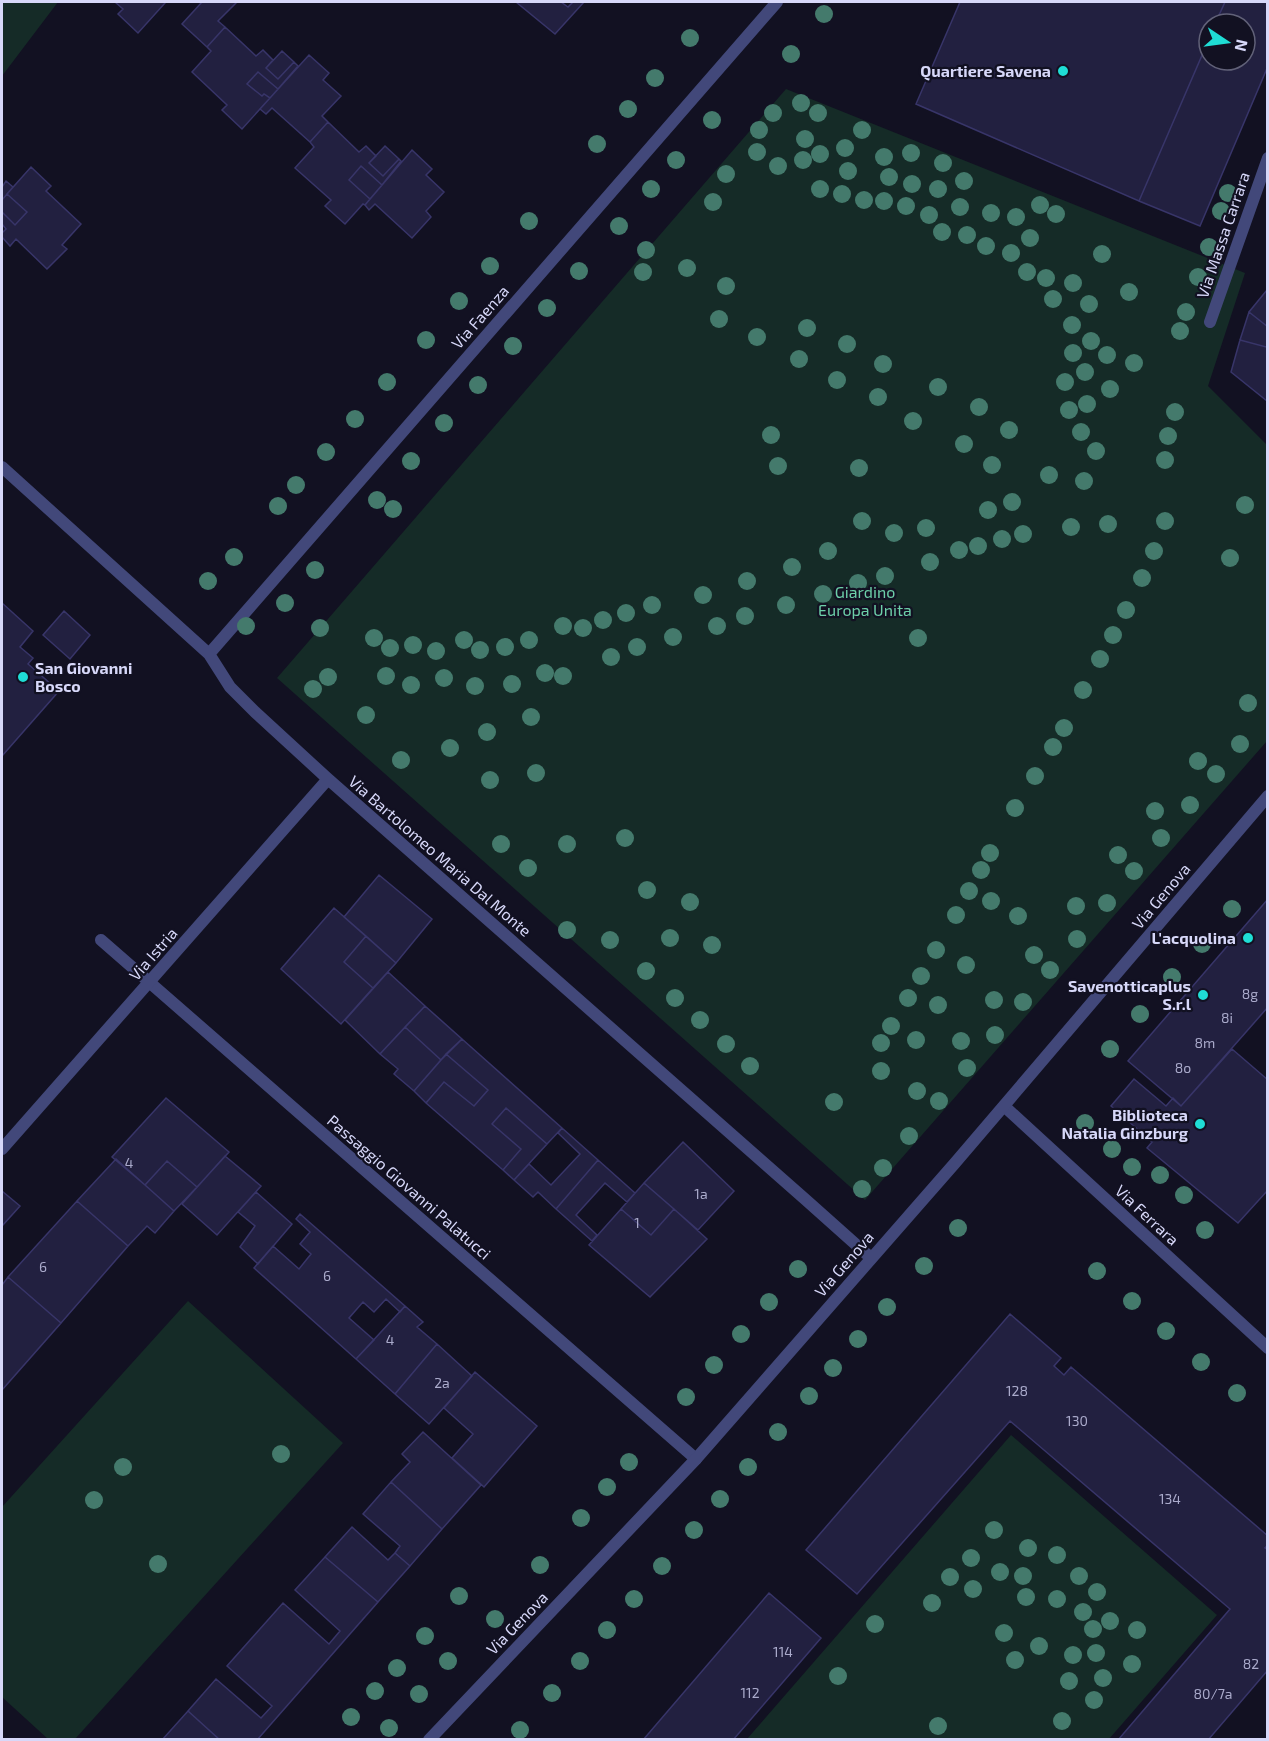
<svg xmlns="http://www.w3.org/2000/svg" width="1269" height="1741" font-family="'Exo 2',sans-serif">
<rect width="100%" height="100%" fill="#121122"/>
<!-- green -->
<path fill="#152b27" d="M2 2H58L2 76Z
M786 89 1245 273 1208 386 1267 445V741L865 1200 277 678Z
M188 1301 343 1443 75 1739H48L2 1697V1507Z
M1011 1435 1217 1615 1109 1739H747Z"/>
<!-- building -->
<path fill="#222040" stroke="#383569" stroke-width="1.5" d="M115 2H163L165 3 138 33 118 14 123 9Z
M202 2H237L218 21 225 27 207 47 182 24Z
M516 2H561L568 7 573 2H584L555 34Z
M960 2H1225L1215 24H1209V39L1139 201 916 104Z
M1225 2H1268V66L1200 226 1139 201 1209 39V60H1245V24H1215Z
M225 27 256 56 263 50 273 60 266 68 278 79 294 62 298 66 278 89 258 72 247 84 262 96 264 94 270 98 242 129 222 110 227 105 192 72 211 51 207 47Z
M282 51 294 62 278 79 266 68Z
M309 55 329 73 323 80 341 96 322 116 328 122 310 142 272 108 266 114 260 109Z
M258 72 278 89 270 98 264 94 262 96 247 84Z
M328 122 359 152 366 146 376 156 369 163 383 176 399 159 401 161 382 185 361 166 349 180 370 199 365 205 363 204 345 224 325 206 331 200 295 168 314 147 310 142Z
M385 146 399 159 383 176 369 163Z
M412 150 432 169 426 175 444 192 426 211 431 217 412 238 375 204 369 210 365 205Z
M361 166 382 185 370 199 349 180Z
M31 167 51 186 46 191 81 224 62 245 67 249 47 269 16 239 10 246 2 237V233L6 229 2 224V212L15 225 27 212 7 194Z
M6 181 13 187 2 200V187Z
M7 194 27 212 15 225 2 212V200Z
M1267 290H1268V327L1249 312Z
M1249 312 1268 327V345L1266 347 1240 340Z
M1240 340 1266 347 1268 345 1267 401 1231 372Z
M2 603 33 631 20 647 33 658 28 664 59 691 2 756Z
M64 611 90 635 70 659 43 635Z
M379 875 432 919 396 963 344 917Z
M1268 899V1007L1181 1106 1128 1061Z
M334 908 366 936 344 962 373 988 341 1024 281 969Z
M366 936 396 963 373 988 344 962Z
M388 972 425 1006 380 1054 345 1020Z
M425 1006 462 1039 441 1060 405 1027Z
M405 1027 441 1060 414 1091 394 1074 398 1069 380 1054Z
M462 1039 562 1128 547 1144 506 1108 492 1124 521 1149 503 1170 426 1103 444 1082 474 1106 488 1090 446 1054Z
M1232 1049 1268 1080V1190L1238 1223 1147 1148 1152 1142 1111 1106 1134 1079 1166 1106 1173 1098 1181 1106Z
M446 1054 488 1090 474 1106 444 1082 426 1103 414 1091Z
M166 1098 229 1152 197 1187 167 1161 145 1185 112 1157Z
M506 1108 547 1144 514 1180 503 1170 521 1149 492 1124Z
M562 1128 598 1160 556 1209 538 1192 533 1197 514 1180 529 1164 551 1185 580 1154 558 1133Z
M683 1142 734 1191 698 1230 644 1183Z
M225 1156 261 1186 217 1235 182 1204Z
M116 1159 174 1211 155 1233 147 1226 128 1246 77 1201Z
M598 1160 635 1193 627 1202 605 1183 576 1215 597 1235 592 1241 556 1209Z
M167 1161 197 1187 174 1211 145 1185Z
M644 1183 674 1209 651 1235 621 1209Z
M2 1191 20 1206 2 1226Z
M256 1192 292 1224 258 1264 240 1247 255 1226 238 1212Z
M77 1201 128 1246 61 1323 8 1277Z
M621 1209 651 1235 674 1209 707 1239 650 1297 589 1245Z
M300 1214 405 1306 400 1312 386 1299 374 1312 363 1302 349 1318 374 1340 356 1359 254 1268 273 1246 299 1269 311 1254 300 1244 310 1232 296 1219Z
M8 1277 61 1323 2 1390V1285Z
M405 1306 423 1322 417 1327 437 1344 395 1394 356 1359Z
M1010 1314 1061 1358 1054 1366 1064 1375 1071 1367 1268 1536V1545L1265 1548 1268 1550V1670L1208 1740H1118L1230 1609 1010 1421 857 1594 806 1550Z
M437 1344 472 1376 429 1424 395 1394Z
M475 1372 537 1426 484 1487 452 1458 473 1434 444 1408Z
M423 1432 481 1485 442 1529 391 1482 410 1462 402 1454Z
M391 1482 442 1529 410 1566 395 1553 400 1546 363 1514Z
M352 1527 388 1560 395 1553 410 1566 378 1602 325 1557Z
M325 1557 378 1602 257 1740H220L188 1711 216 1679 261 1718 272 1706 227 1666 283 1603 329 1644 340 1631 295 1590Z
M769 1593 821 1638 733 1740H643Z
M188 1711 220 1740H162Z"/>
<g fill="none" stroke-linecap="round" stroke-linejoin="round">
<!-- pedestrian -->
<path stroke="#42487a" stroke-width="12" d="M101 940 696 1459"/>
<!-- minor -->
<path stroke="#42487a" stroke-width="12" d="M1210 322 1268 158
M2 467 209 654 230 687 255 712 328 779 806 1200 871 1258
M209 654 777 2
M1004 1106 1268 1348
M2 1149 328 779"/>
<!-- tertiary -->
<path stroke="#42487a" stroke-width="12" d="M429 1740 696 1459 955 1163 1268 796"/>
</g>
<!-- trees -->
<g fill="#447a6c">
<circle cx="824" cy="14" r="9"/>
<circle cx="690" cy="38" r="9"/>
<circle cx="791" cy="54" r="9"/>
<circle cx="655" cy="78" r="9"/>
<circle cx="801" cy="103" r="9"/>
<circle cx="628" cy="109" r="9"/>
<circle cx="773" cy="113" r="9"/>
<circle cx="818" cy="113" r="9"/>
<circle cx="712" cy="120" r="9"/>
<circle cx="759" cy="130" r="9"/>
<circle cx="862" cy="130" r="9"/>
<circle cx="805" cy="139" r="9"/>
<circle cx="597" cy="144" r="9"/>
<circle cx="845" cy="148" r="9"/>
<circle cx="757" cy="152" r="9"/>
<circle cx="911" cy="153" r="9"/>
<circle cx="820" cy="154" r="9"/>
<circle cx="884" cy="157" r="9"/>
<circle cx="676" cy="160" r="9"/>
<circle cx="803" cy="160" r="9"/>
<circle cx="943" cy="163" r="9"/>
<circle cx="778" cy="166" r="9"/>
<circle cx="848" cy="171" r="9"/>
<circle cx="726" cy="174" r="9"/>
<circle cx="889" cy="177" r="9"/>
<circle cx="964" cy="181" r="9"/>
<circle cx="912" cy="184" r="9"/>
<circle cx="651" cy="189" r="9"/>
<circle cx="820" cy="189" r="9"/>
<circle cx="938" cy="189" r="9"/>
<circle cx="1228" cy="193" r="9"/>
<circle cx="842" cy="194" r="9"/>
<circle cx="864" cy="200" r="9"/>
<circle cx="884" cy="201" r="9"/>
<circle cx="713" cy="202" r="9"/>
<circle cx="1040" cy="205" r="9"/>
<circle cx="906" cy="206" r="9"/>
<circle cx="960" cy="207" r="9"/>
<circle cx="1221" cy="211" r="9"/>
<circle cx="991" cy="213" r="9"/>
<circle cx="1056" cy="214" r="9"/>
<circle cx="929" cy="215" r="9"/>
<circle cx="1016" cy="217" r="9"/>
<circle cx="529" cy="221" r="9"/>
<circle cx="619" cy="226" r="9"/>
<circle cx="942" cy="232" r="9"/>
<circle cx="967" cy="235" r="9"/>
<circle cx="1030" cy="238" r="9"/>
<circle cx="986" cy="246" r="9"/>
<circle cx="1209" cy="247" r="9"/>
<circle cx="646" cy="250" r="9"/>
<circle cx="1011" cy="253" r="9"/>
<circle cx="1102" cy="254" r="9"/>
<circle cx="490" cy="266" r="9"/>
<circle cx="687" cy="268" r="9"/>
<circle cx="579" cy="271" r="9"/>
<circle cx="643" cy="272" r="9"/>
<circle cx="1027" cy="272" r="9"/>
<circle cx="1198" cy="277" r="9"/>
<circle cx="1046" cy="278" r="9"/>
<circle cx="1073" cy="283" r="9"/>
<circle cx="726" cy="286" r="9"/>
<circle cx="1129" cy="292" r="9"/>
<circle cx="1053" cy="299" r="9"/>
<circle cx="459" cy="301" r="9"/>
<circle cx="1089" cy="304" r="9"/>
<circle cx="547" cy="308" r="9"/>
<circle cx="1186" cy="312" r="9"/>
<circle cx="719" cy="319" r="9"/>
<circle cx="1072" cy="325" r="9"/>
<circle cx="807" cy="328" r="9"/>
<circle cx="1180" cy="331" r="9"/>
<circle cx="757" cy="337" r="9"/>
<circle cx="426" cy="340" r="9"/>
<circle cx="1091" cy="341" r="9"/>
<circle cx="847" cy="344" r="9"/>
<circle cx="513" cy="346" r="9"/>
<circle cx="1073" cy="353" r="9"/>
<circle cx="1107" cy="355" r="9"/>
<circle cx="799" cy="359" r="9"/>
<circle cx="1134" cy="363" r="9"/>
<circle cx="883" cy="364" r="9"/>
<circle cx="1085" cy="372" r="9"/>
<circle cx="837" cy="380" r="9"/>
<circle cx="387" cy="382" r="9"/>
<circle cx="1065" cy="382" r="9"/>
<circle cx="478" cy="385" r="9"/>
<circle cx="938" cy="387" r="9"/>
<circle cx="1110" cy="389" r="9"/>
<circle cx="878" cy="397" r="9"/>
<circle cx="1087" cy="404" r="9"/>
<circle cx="979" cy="407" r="9"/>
<circle cx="1069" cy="410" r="9"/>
<circle cx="1175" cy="412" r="9"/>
<circle cx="355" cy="419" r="9"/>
<circle cx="913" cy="421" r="9"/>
<circle cx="444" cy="423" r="9"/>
<circle cx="1009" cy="430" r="9"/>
<circle cx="1081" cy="432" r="9"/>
<circle cx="771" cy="435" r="9"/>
<circle cx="1168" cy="436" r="9"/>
<circle cx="964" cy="444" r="9"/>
<circle cx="1096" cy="451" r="9"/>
<circle cx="326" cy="452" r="9"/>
<circle cx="1165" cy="460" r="9"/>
<circle cx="411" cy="461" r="9"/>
<circle cx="992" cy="465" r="9"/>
<circle cx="778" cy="466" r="9"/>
<circle cx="859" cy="468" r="9"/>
<circle cx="1049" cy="475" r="9"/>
<circle cx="1084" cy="481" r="9"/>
<circle cx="296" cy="485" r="9"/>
<circle cx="377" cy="500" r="9"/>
<circle cx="1012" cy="502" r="9"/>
<circle cx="1245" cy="505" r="9"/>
<circle cx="278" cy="506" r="9"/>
<circle cx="393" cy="509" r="9"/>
<circle cx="988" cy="510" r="9"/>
<circle cx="862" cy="521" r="9"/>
<circle cx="1165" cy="521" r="9"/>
<circle cx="1108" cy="524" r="9"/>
<circle cx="1071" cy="527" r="9"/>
<circle cx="926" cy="528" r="9"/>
<circle cx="894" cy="533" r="9"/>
<circle cx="1023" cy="534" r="9"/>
<circle cx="1002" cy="539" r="9"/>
<circle cx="978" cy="546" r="9"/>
<circle cx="959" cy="550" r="9"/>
<circle cx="828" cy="551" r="9"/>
<circle cx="1154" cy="551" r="9"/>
<circle cx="234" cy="557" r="9"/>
<circle cx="1230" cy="558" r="9"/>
<circle cx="930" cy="562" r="9"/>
<circle cx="792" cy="567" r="9"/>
<circle cx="315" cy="570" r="9"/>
<circle cx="885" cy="576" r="9"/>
<circle cx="1142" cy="578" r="9"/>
<circle cx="208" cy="581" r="9"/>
<circle cx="747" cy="581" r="9"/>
<circle cx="858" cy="583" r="9"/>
<circle cx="823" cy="594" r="9"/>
<circle cx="703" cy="595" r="9"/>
<circle cx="285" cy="603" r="9"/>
<circle cx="652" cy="605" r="9"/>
<circle cx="786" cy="605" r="9"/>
<circle cx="1126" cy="610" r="9"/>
<circle cx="626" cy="613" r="9"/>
<circle cx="745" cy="616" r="9"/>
<circle cx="603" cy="620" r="9"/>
<circle cx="246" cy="626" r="9"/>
<circle cx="563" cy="626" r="9"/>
<circle cx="717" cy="626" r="9"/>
<circle cx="320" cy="628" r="9"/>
<circle cx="583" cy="628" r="9"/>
<circle cx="1113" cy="635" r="9"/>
<circle cx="673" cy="637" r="9"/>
<circle cx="374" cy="638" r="9"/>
<circle cx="918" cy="638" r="9"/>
<circle cx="464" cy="640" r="9"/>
<circle cx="529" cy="640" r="9"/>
<circle cx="413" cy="645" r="9"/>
<circle cx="505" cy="647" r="9"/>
<circle cx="637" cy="647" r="9"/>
<circle cx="390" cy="648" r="9"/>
<circle cx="480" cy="650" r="9"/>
<circle cx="436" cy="651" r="9"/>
<circle cx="611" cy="657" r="9"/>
<circle cx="1100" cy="659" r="9"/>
<circle cx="545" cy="673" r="9"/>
<circle cx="386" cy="676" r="9"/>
<circle cx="563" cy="676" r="9"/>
<circle cx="328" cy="677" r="9"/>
<circle cx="444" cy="678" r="9"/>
<circle cx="512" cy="684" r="9"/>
<circle cx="411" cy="685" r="9"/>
<circle cx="475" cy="686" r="9"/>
<circle cx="313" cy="689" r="9"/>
<circle cx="1083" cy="690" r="9"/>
<circle cx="1248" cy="703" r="9"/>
<circle cx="366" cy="715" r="9"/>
<circle cx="531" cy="717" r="9"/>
<circle cx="1064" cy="728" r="9"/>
<circle cx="487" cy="732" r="9"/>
<circle cx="1240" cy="744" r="9"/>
<circle cx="1053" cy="747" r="9"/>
<circle cx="450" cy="748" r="9"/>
<circle cx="401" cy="760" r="9"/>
<circle cx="1198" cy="761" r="9"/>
<circle cx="536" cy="773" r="9"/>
<circle cx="1216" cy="774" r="9"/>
<circle cx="1035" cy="776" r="9"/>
<circle cx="490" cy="780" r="9"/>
<circle cx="1190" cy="805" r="9"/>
<circle cx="1015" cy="808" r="9"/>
<circle cx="1155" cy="811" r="9"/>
<circle cx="625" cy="838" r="9"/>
<circle cx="1161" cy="838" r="9"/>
<circle cx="501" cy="844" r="9"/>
<circle cx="567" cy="844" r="9"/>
<circle cx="990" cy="853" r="9"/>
<circle cx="1118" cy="855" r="9"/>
<circle cx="528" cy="868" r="9"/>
<circle cx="981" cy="870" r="9"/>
<circle cx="1134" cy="871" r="9"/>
<circle cx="647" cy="890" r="9"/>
<circle cx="969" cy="891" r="9"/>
<circle cx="991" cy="901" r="9"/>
<circle cx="690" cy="902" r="9"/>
<circle cx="1107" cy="903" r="9"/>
<circle cx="1076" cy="906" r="9"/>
<circle cx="1232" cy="909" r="9"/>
<circle cx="956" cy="915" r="9"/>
<circle cx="1018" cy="916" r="9"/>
<circle cx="567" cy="930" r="9"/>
<circle cx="670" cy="938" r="9"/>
<circle cx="1077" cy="939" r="9"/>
<circle cx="610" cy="940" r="9"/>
<circle cx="1202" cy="944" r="9"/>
<circle cx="712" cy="945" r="9"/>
<circle cx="936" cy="950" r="9"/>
<circle cx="1034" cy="955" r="9"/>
<circle cx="966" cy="965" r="9"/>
<circle cx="1050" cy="970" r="9"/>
<circle cx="646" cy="971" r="9"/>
<circle cx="921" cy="976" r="9"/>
<circle cx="1172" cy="977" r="9"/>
<circle cx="675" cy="998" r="9"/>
<circle cx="908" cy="998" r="9"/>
<circle cx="994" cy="1000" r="9"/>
<circle cx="1023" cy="1002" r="9"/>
<circle cx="938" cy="1005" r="9"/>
<circle cx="1140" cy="1014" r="9"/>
<circle cx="700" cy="1020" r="9"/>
<circle cx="891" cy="1026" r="9"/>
<circle cx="995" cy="1035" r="9"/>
<circle cx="916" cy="1040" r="9"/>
<circle cx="961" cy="1041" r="9"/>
<circle cx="881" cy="1043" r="9"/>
<circle cx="726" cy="1044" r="9"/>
<circle cx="1110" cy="1049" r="9"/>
<circle cx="750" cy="1066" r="9"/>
<circle cx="967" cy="1068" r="9"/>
<circle cx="881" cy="1071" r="9"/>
<circle cx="917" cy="1091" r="9"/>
<circle cx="939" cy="1101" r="9"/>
<circle cx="834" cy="1102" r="9"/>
<circle cx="1085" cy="1123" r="9"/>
<circle cx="909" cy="1136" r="9"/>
<circle cx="1112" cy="1149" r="9"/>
<circle cx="1132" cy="1167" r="9"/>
<circle cx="883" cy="1168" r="9"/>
<circle cx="1160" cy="1175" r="9"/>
<circle cx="862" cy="1189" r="9"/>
<circle cx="1184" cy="1195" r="9"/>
<circle cx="958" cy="1228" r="9"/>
<circle cx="1205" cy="1230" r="9"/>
<circle cx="924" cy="1266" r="9"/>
<circle cx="798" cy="1269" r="9"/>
<circle cx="1097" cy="1271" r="9"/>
<circle cx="1132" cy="1301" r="9"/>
<circle cx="769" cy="1302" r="9"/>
<circle cx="887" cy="1307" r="9"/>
<circle cx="1166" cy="1331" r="9"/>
<circle cx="741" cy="1334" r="9"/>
<circle cx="858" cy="1339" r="9"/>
<circle cx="1201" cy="1362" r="9"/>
<circle cx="714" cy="1365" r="9"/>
<circle cx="833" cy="1368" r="9"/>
<circle cx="1237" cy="1393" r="9"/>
<circle cx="809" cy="1396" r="9"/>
<circle cx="686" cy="1397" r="9"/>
<circle cx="778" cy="1432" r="9"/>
<circle cx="281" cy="1454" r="9"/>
<circle cx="629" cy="1462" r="9"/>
<circle cx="123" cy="1467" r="9"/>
<circle cx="748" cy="1467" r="9"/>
<circle cx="607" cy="1487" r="9"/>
<circle cx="720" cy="1499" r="9"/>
<circle cx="94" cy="1500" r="9"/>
<circle cx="581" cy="1518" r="9"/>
<circle cx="694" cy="1530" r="9"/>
<circle cx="994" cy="1530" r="9"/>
<circle cx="1028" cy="1548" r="9"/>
<circle cx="1057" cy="1555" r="9"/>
<circle cx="971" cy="1558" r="9"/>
<circle cx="158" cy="1564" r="9"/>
<circle cx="540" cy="1565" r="9"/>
<circle cx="662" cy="1566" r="9"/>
<circle cx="1000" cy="1572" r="9"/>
<circle cx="1023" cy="1576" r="9"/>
<circle cx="1079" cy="1576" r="9"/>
<circle cx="950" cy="1577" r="9"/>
<circle cx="973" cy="1589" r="9"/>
<circle cx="1097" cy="1592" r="9"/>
<circle cx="459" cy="1596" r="9"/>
<circle cx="1026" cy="1597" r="9"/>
<circle cx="634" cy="1599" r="9"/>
<circle cx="1057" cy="1599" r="9"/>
<circle cx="932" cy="1603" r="9"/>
<circle cx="1083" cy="1612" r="9"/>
<circle cx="495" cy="1619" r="9"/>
<circle cx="1110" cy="1621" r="9"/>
<circle cx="875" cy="1624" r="9"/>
<circle cx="1093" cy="1629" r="9"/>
<circle cx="607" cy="1630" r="9"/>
<circle cx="1137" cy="1630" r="9"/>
<circle cx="1004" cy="1633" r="9"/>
<circle cx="425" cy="1636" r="9"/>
<circle cx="1039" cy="1646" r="9"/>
<circle cx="1096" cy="1653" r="9"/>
<circle cx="1073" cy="1655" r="9"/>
<circle cx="1015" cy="1660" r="9"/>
<circle cx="448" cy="1661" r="9"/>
<circle cx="580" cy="1661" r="9"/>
<circle cx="1132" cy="1664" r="9"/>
<circle cx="397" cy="1668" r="9"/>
<circle cx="838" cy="1676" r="9"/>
<circle cx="1103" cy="1678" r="9"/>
<circle cx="1069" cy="1681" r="9"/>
<circle cx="375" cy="1691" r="9"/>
<circle cx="552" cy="1693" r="9"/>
<circle cx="419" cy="1694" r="9"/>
<circle cx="1094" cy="1700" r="9"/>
<circle cx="351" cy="1717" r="9"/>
<circle cx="1062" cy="1721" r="9"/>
<circle cx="938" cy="1726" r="9"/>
<circle cx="389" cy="1728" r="9"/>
<circle cx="520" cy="1730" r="9"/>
</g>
<!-- markers -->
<g fill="#1fddd5" stroke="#121122" stroke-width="2">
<circle cx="1063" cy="71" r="6"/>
<circle cx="23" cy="677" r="6"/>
<circle cx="1248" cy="938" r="6"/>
<circle cx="1203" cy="995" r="6"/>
<circle cx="1200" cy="1124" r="6"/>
</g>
<g text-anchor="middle" stroke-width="4.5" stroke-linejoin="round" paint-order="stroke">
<!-- number labels -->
<g font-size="14" fill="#aaaacb">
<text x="1250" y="999">8g</text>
<text x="1227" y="1023">8i</text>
<text x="1205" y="1048">8m</text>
<text x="1183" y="1073">8o</text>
<text x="129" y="1168">4</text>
<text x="701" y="1199">1a</text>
<text x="637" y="1228">1</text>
<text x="43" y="1272">6</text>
<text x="327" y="1281">6</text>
<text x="390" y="1345">4</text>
<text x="442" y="1388">2a</text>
<text x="1017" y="1396">128</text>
<text x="1077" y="1426">130</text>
<text x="1170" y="1504">134</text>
<text x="783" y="1657">114</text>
<text x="1251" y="1669">82</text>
<text x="750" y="1698">112</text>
<text x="1213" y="1699">80/7a</text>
</g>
<!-- poi labels -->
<g font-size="16" font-weight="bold" fill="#d7d8f9" stroke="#121122" text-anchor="end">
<text x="1051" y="77">Quartiere Savena</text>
<text x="35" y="674" text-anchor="start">San Giovanni<tspan x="35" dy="18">Bosco</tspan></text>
<text x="1236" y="944">L'acquolina</text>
<text x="1191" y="992">Savenotticaplus<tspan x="1191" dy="18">S.r.l</tspan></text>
<text x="1188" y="1121">Biblioteca<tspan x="1188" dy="18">Natalia Ginzburg</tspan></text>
</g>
<!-- street labels -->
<g font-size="16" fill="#d7d8f9" stroke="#121122">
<text transform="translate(1223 235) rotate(-71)" y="6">Via Massa Carrara</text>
<text transform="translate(480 317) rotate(-49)" y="6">Via Faenza</text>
<text transform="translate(440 856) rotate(41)" y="6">Via Bartolomeo Maria Dal Monte</text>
<text transform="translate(1161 896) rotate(-50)" y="6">Via Genova</text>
<text transform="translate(153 954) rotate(-49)" y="6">Via Istria</text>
<text transform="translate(409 1187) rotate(41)" y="6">Passaggio Giovanni Palatucci</text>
<text transform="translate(1147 1215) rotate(43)" y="6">Via Ferrara</text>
<text transform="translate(844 1264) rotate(-49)" y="6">Via Genova</text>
<text transform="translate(517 1623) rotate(-46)" y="6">Via Genova</text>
</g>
<!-- park labels -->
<g font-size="16" fill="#6dcfa9" stroke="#121122">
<text x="865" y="598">Giardino<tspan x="865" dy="18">Europa Unita</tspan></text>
</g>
</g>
<!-- border -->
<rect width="1269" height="1741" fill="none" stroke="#d7d8f9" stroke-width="6"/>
<!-- north arrow -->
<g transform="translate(1227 42) rotate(103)"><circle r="28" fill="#121122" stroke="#616178" stroke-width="1.5"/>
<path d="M0-4.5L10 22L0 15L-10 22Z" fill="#1fddd5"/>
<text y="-9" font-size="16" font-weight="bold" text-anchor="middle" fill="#d7d8f9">N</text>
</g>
</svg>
